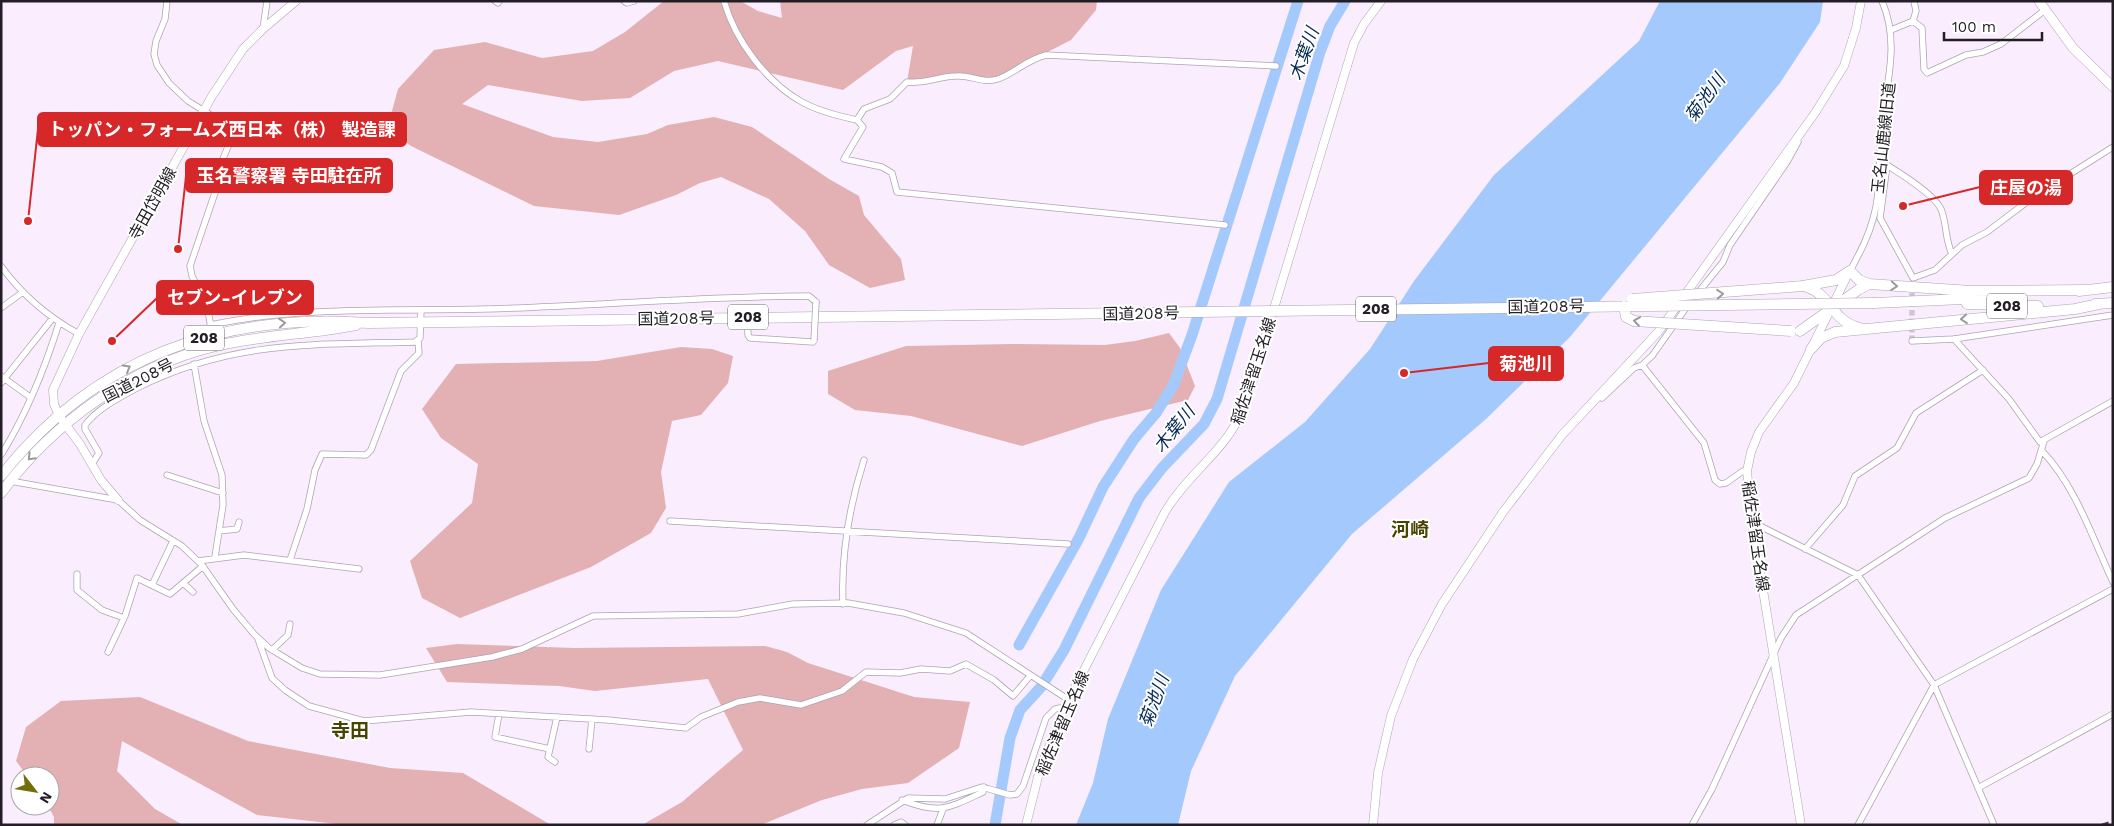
<svg xmlns="http://www.w3.org/2000/svg" width="2114" height="826" font-family="'Work Sans','Noto Sans JP',sans-serif">
<rect width="100%" height="100%" fill="#f9edfe"/>
<!-- green -->
<path fill="#e3b1b3" d="M664 1H740L758 11 782 18 780 1H1097L1096 10 1071 40 989 82 958 75 907 82 913 46 896 51 843 90 718 61 674 71 630 98 582 101 488 85 462 104 553 137 598 142 647 134 668 125 714 117 752 127 829 179 859 196 864 215 901 259 905 280 870 288 829 265 805 231 769 199 721 177 700 183 676 195 619 215 534 206 411 146 387 129 398 89 434 50 485 42 542 58 593 51 625 32Z
M1169 333 1180 348 1195 386 1188 400 1100 421 1022 446 911 416 855 410 828 394V371L906 346 1012 344 1105 345 1135 341Z
M681 347 712 349 733 356 728 383 701 415 672 421 661 472 666 508 651 533 591 567 460 618 422 598 410 561 472 503 478 464 441 438 422 409 456 364 597 361Z
M457 644 575 648 765 646 787 652 808 663 914 697 970 702 959 748 908 783 862 789 822 800 761 825H642L682 802 743 750 708 679 595 691 559 686 447 682 426 648Z
M140 697 248 741 390 768 463 773 551 825H346L257 815 122 741 117 771 155 809 183 825H54V817L48 806H50V776H27L16 761 26 727 61 701Z"/>
<!-- water -->
<path fill="#a4c9fc" d="M1660 1H1823L1820 22 1780 83 1570 337 1486 419 1352 534 1235 676 1191 771 1178 825H1076L1093 783 1108 719 1161 590 1229 482 1305 422 1370 349 1414 281 1494 175 1639 41Z"/>
<g fill="none" stroke-linecap="round" stroke-linejoin="round">
<!-- river -->
<path stroke="#a4c9fc" stroke-width="11" d="M1019 645 1079 538 1103 487 1134 439 1156 413 1173 386 1192 335 1298 1
M995 825 1010 738 1020 710 1041 687 1064 650 1139 498 1162 468 1204 424 1217 399 1320 52 1330 26 1345 1"/>
<!-- street-tunnel -->
<path stroke="#cec4d3" stroke-width="5.5" stroke-dasharray="5.5 3" stroke-linecap="butt" d="M1912 341V285"/>
<defs>
<path id="street" d="M167 1 165 19 156 41 154 54 157 65 169 83 188 101 235 130 222 161 218 184 190 266 192 276 207 306 215 348
M495 1 498 3 499 1
M624 1 627 3 634 1
M724 1C735 40 766 82 802 102 818 111 838 116 857 120L863 127 844 159 882 167 892 173 897 192 1225 225
M1913 21 1922 28 1924 69 1927 73 1966 55 1983 52 2001 44 2045 10
M1913 21 1916 11 1914 1
M263 29 267 1
M1891 30 1913 21
M857 120 864 109 890 99 907 82C927 84 939 76 957 76 971 75 983 84 998 79 1015 73 1026 60 1046 55L1276 66
M1881 154 1887 165 1880 218 1913 278 1935 270 1962 245 1987 232 2032 198 2113 147
M1887 165C1901 174 1934 194 1941 209 1947 224 1945 240 1952 254
M1 266C22 295 48 317 79 334
M1850 271C1859 254 1868 238 1873 219 1881 192 1879 161 1881 132 1885 87 1901 45 1882 1
M1697 294 1723 262 1730 245 1787 162 1798 142
M1 308 23 292
M747 317 748 335 750 338 813 342 814 340
M210 325C300 306 393 311 485 309 593 306 701 296 809 296L816 302
M1954 339 2009 399 2040 442 2113 401
M1912 341 1954 339 2113 315
M194 364 204 421 222 475 223 505 215 557
M1642 365 1704 443 1715 480 1720 484 1726 483 1743 471H1747
M1 376 30 397
M1 383 52 319
M1602 398 1634 368 1642 365 1652 356 1688 305
M2042 451C2075 485 2093 539 2113 582
M1 455C26 415 45 368 59 323
M92 464 99 453 85 429V425C97 409 120 397 137 388 232 340 313 345 415 342L420 338 421 310
M167 475 223 493
M10 481 118 500 140 520 182 546 202 565 233 609 254 634 269 648 302 668 320 674 380 675 492 657 522 649 593 616 738 614 793 604 848 603 904 613 966 633 1069 700
M670 521 1068 544
M1752 522 1858 575 1934 685 1994 825
M219 531 237 529 239 522
M1805 549 1843 505 1855 476 1897 448 1916 413 1983 370
M290 560 307 509 315 470 322 454 366 455 371 450 401 371 419 353 418 340
M198 561 244 555 359 569
M77 574V590L102 610 124 618
M183 583 193 592
M152 585 173 541
M843 604C841 554 849 507 864 460
M258 639 272 678 285 690 309 706 364 721 471 712 608 720 686 728 701 717 738 702 760 698 801 705 842 691 866 672 900 673 921 669 950 671 966 664 994 680 1013 696 1030 676
M272 650 288 635 290 624
M108 652 125 616 137 578 170 594 203 566
M499 714 495 737 550 749
M589 749 592 719
M555 762 548 757 557 717
M1978 788 2113 714
M902 800C940 815 949 808 983 792L984 787
M867 825 908 798 945 799 982 787 1010 795 1017 794 1023 786 1046 718 1055 709 1065 707
M894 825 901 822 905 825
M937 825 943 809
M1692 825 1712 789 1781 638 1796 615 1945 518 2029 478 2037 464 2044 441
M1858 825 1934 685 2113 589"/>
<path id="secondary" d="M118 500 101 480 80 444 59 416 54 404 53 390 79 334 212 96 243 49 263 29 296 1
M1026 825 1040 769 1065 707 1165 512C1189 472 1225 452 1244 408L1354 43 1364 24 1381 1
M1373 825 1378 773 1391 716 1413 659 1442 604 1503 512 1562 435 1659 331 1815 113 1844 66 1856 28 1861 1
M1801 825 1752 522 1747 471 1751 452 1759 432 1794 383 1849 272"/>
<path id="primary" d="M2039 1 2073 48 2113 87"/>
<path id="highway" d="M1803 286 1836 280 1850 271 1859 280 1869 284 1971 291 2085 290
M1804 286C1834 295 1829 320 1860 328
M2079 291 2113 287
M1874 303 1985 298
M1967 304 2038 306
M2095 304 2113 303
M1800 331 1858 290 1869 284
M1811 349 1821 338 1835 332 2075 309 2099 304
M1 476C94 358 221 312 369 323L1127 313
M1 493C53 423 131 366 216 346 262 335 310 334 356 325"/>
</defs>
<!-- street casing -->
<use href="#street" stroke="#aea3b3" stroke-width="7"/>
<!-- secondary casing -->
<use href="#secondary" stroke="#aea3b3" stroke-width="9"/>
<!-- primary casing -->
<use href="#primary" stroke="#aea3b3" stroke-width="10"/>
<!-- highway casing -->
<use href="#highway" stroke="#aea3b3" stroke-width="11"/>
<!-- street -->
<use href="#street" stroke="#fff" stroke-width="5.5"/>
<!-- secondary -->
<use href="#secondary" stroke="#fff" stroke-width="8"/>
<!-- primary -->
<use href="#primary" stroke="#fff" stroke-width="9"/>
<!-- highway -->
<use href="#highway" stroke="#fff" stroke-width="10"/>
<!-- rail -->
<path stroke="#443e46" stroke-width="2" stroke-dasharray="8 4" stroke-linecap="butt" d="M2101 825 2113 821"/>
<defs>
<path id="street-bridge" d="M814 340 816 302"/>
<path id="highway-bridge" d="M1632 299 1803 286
M1624 306 1626 317 1634 321 1791 331
M1127 313 1874 303"/>
</defs>
<!-- street-bridge casing -->
<use href="#street-bridge" stroke="#aea3b3" stroke-width="7" stroke-linecap="butt"/>
<!-- highway-bridge casing -->
<use href="#highway-bridge" stroke="#aea3b3" stroke-width="11" stroke-linecap="butt"/>
<!-- street-bridge -->
<use href="#street-bridge" stroke="#fff" stroke-width="5.5"/>
<!-- highway-bridge -->
<use href="#highway-bridge" stroke="#fff" stroke-width="10"/>
</g>
<!-- one-way arrows -->
<defs><path id="oneway-chevron" d="M-2-3.5L2.5 0L-2 3.5" fill="none" stroke-width="1.6" stroke-linecap="round" stroke-linejoin="round" transform="scale(1.25)"/></defs>
<g stroke="#9c9a9d">
<use href="#oneway-chevron" transform="translate(1894 286) rotate(4)"/>
<use href="#oneway-chevron" transform="translate(1720 294) rotate(-5)"/>
<use href="#oneway-chevron" transform="translate(1964 319) rotate(175)"/>
<use href="#oneway-chevron" transform="translate(1637 321) rotate(-172)"/>
<use href="#oneway-chevron" transform="translate(282 323) rotate(-5)"/>
<use href="#oneway-chevron" transform="translate(127 368) rotate(-30)"/>
<use href="#oneway-chevron" transform="translate(31 457) rotate(134)"/>
</g>
<g text-anchor="middle" stroke-width="4" stroke-linejoin="round" paint-order="stroke">
<!-- shield labels -->
<g fill="#fff" stroke="#656266" stroke-width="1">
<rect x="1987" y="293.5" width="40" height="25" rx="4"/>
<rect x="1356" y="296.5" width="40" height="25" rx="4"/>
<rect x="728" y="304.5" width="40" height="25" rx="4"/>
<rect x="184" y="325.5" width="40" height="25" rx="4"/>
</g>
<g font-size="15" font-weight="bold" fill="#231e25">
<text x="2007" y="311">208</text>
<text x="1376" y="314">208</text>
<text x="748" y="322">208</text>
<text x="204" y="343">208</text>
</g>
<!-- street labels -->
<g font-size="16" fill="#231e25" stroke="#fff">
<text transform="translate(1883 138) rotate(-84)" y="6">玉名山鹿線旧道</text>
<text transform="translate(152 203) rotate(-61)" y="6">寺田岱明線</text>
<text transform="translate(1546 306) rotate(-1)" y="6">国道208号</text>
<text transform="translate(1141 313) rotate(-1)" y="6">国道208号</text>
<text transform="translate(676 318) rotate(-1)" y="6">国道208号</text>
<text transform="translate(1253 371) rotate(-72)" y="6">稲佐津留玉名線</text>
<text transform="translate(138 380) rotate(-27)" y="6">国道208号</text>
<text transform="translate(1756 536) rotate(82)" y="6">稲佐津留玉名線</text>
<text transform="translate(1062 723) rotate(-67)" y="6">稲佐津留玉名線</text>
</g>
<!-- water labels -->
<g font-size="18" font-style="italic" fill="#042854" stroke="#fff">
<text transform="translate(1304 54) rotate(-70)" y="6">木葉川</text>
<text transform="translate(1705 98) rotate(-54)" y="6">菊池川</text>
<text transform="translate(1174 429) rotate(-51)" y="6">木葉川</text>
<text transform="translate(1154 701) rotate(-70)" y="6">菊池川</text>
</g>
<!-- quarter labels -->
<g font-size="19" font-weight="bold" fill="#474401" stroke="#fff">
<text x="1410" y="536">河崎</text>
<text x="350" y="737">寺田</text>
</g>
</g>
<!-- callouts -->
<path fill="none" stroke="#d62828" stroke-width="2" d="M28 221L38 129M178 249L186 176M1903 206L1980 187M112 341L157 298M1404 373L1489 363"/>
<g fill="#d62828" stroke="#fff" stroke-width="2">
<circle cx="28" cy="221" r="5"/>
<circle cx="178" cy="249" r="5"/>
<circle cx="1903" cy="206" r="5"/>
<circle cx="112" cy="341" r="5"/>
<circle cx="1404" cy="373" r="5"/>
</g>
<g fill="#d62828" stroke="#d62828" stroke-width="2">
<rect x="38" y="113" width="368" height="33" rx="5"/>
<rect x="186" y="159" width="206" height="33" rx="5"/>
<rect x="1980" y="171" width="92" height="33" rx="5"/>
<rect x="157" y="281" width="156" height="33" rx="5"/>
<rect x="1489" y="347" width="74" height="33" rx="5"/>
</g>
<g font-size="18" text-anchor="middle" font-weight="bold" fill="#fff">
<text x="222" y="136">トッパン・フォームズ西日本（株） 製造課</text>
<text x="289" y="182">玉名警察署 寺田駐在所</text>
<text x="2026" y="194">庄屋の湯</text>
<text x="235" y="304">セブン-イレブン</text>
<text x="1526" y="370">菊池川</text>
</g>
<!-- border -->
<rect width="2114" height="826" fill="none" stroke="#231e25" stroke-width="5"/>
<!-- north arrow -->
<g transform="translate(35 791) rotate(121)"><circle r="24" fill="#ffffff" stroke="#a7a5a8"/>
<path d="M0-4L9 19L0 12L-9 19Z" fill="#726e0c"/>
<text y="-8" font-size="14" font-weight="bold" text-anchor="middle" fill="#231e25">N</text>
</g>
<!-- scale -->
<path d="M1944 32v8h98v-8" fill="none" stroke="#231e25" stroke-width="2.5"/>
<text x="1952" y="32" font-size="15" fill="#231e25" stroke="#ffffff" stroke-width="4" paint-order="stroke">100 m</text>
</svg>
